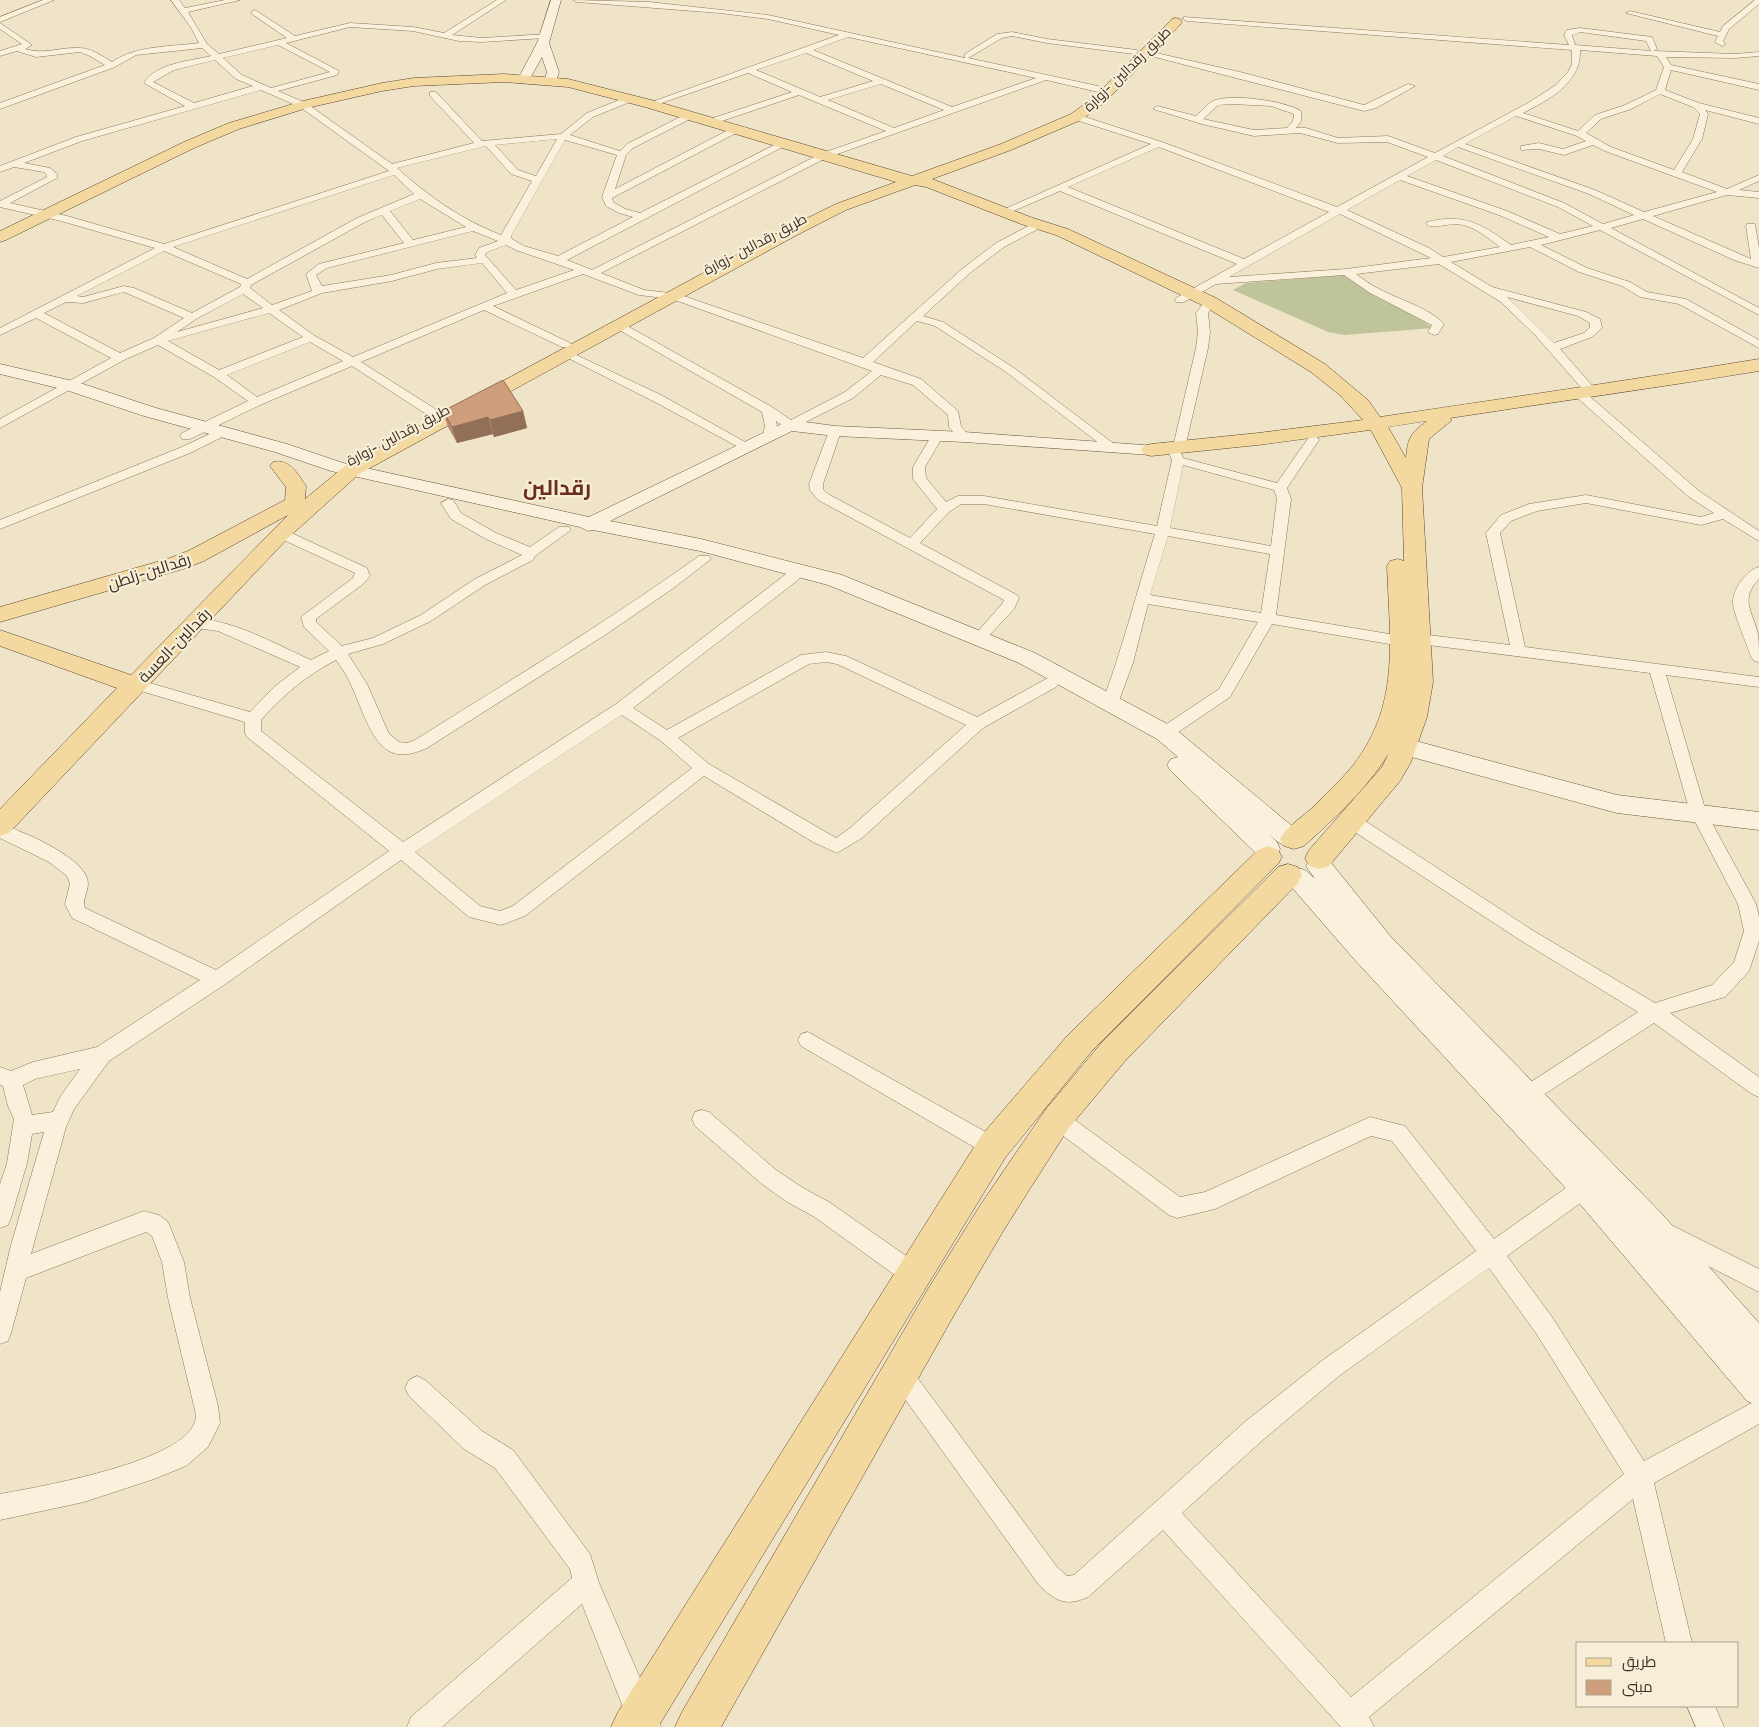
<svg xmlns="http://www.w3.org/2000/svg" width="1759" height="1727" font-family="'Libre Baskerville',Cairo,serif">
<rect width="100%" height="100%" fill="#f0e4c8"/>
<!-- cemetery -->
<path fill="#bfc49a" d="M1346 275 1434 328 1344 335 1328 332 1233 290 1246 283Z"/>
<g fill="none" stroke-linecap="round" stroke-linejoin="round">
<defs>
<path id="street" d="M43 0H54L0 22V17Z
M171 0H179L185 8 225 0H240L188 12 207 44 219 54 287 38 252 14 251 12 255 10 295 36 350 23 413 27 444 33 497 0H506L452 35 482 38 548 34 549 36 545 38 482 42 459 41 413 31 350 27 286 43 339 71 337 75 278 91 306 103 392 164 474 143 430 96V92H436L482 141 561 134 587 113 629 96 633 99 632 101 593 117 570 135 620 151 627 144 686 114H692V118L633 148 626 155 615 189 732 128H738V132L612 198 613 202 625 209 640 213 782 141 785 140 790 143 567 260 592 270 820 154 886 131 799 95 713 124H707V120L792 92 748 73 653 106 646 104 839 35 768 19 720 13 577 2 573 0 649 2 768 15 965 58V54L997 34 1012 32 1047 39 1137 50 1138 52 1134 54 1047 43 1012 36 1002 38 968 58 1107 88 1111 91 1107 94 1046 80 826 158 601 273 644 290 678 294 863 358 962 269 996 243 1034 223H1042V227L1004 247 970 273 923 316 943 322 1014 368 1118 447 1116 450H1108L1006 372 935 326 917 321 873 362 921 379 958 411 961 426 970 437 968 440H960L949 427 948 415 913 385 881 375 853 398 794 428H786L776 421 777 426 773 438H765L763 435 765 426 762 412 614 327 612 325 614 323H622L772 407 791 420 845 392 872 371 672 299 639 295 583 274 493 306 570 343 572 345 570 347H562L484 310 361 362 448 417 450 420 448 423H440L352 366 260 405 190 439H182L180 436 182 433 248 401 214 377 158 345 124 360 0 428V419L111 358 36 318 0 335V328L155 248 61 221 0 207V201L47 177V175L44 172 14 167 0 172V166L76 137 185 106 144 83C156 63 190 61 211 56L202 48 136 55 115 67 0 109V103L105 65 90 56 80 52 36 57 17 51 0 56V51L22 44 0 29V23L32 45 25 49C45 55 59 47 79 48 91 48 102 56 112 62 137 45 170 47 199 43L190 26ZM848 37 1036 78 952 107 813 50ZM278 45 330 72 271 88 242 75 223 58ZM806 53 873 81 820 97 756 70ZM215 60 236 79 253 86 194 103 153 82 174 70ZM881 84 944 110 894 128 828 100ZM261 90 300 107 389 171 164 244 67 216 10 203 57 178V174L50 168 24 163 82 141ZM557 139 536 176 518 170 495 145ZM565 140 617 155 602 197 606 206 619 213 633 217 558 256 524 246 512 239 511 236ZM486 146 511 174 532 181 501 235C462 220 428 196 397 168ZM394 175 414 194 357 218 247 279 173 247ZM420 199 466 227 413 240 390 211ZM382 215 404 243 319 264 306 274 312 291 272 305 250 288 251 285 365 222ZM473 231 498 241 479 248 475 255 477 258 436 263 391 275 322 286 316 275 327 268ZM506 245 516 250 574 270 516 290 485 255 487 252ZM164 251 241 284 240 287 192 313 134 288 124 286 83 297 77 296ZM482 263 507 293 353 357 315 336 279 310 322 293 392 281 437 269ZM124 292 184 318 154 338 120 353 44 313 66 302 83 303ZM243 294 263 308 177 332 196 319ZM269 313 303 337 219 370 168 341ZM310 342 343 361 257 397 227 375Z
M1755 0H1759V4L1729 29 1723 41 1726 44 1722 46 1715 42 1718 36 1626 13 1630 11 1720 32 1723 26Z
M1184 17 1569 45 1564 35 1567 30 1580 28 1652 37 1657 49 1654 51 1735 54 1759 52V56L1735 58 1666 57 1671 65 1759 84V90L1671 70 1665 90 1699 103 1759 118V124L1705 110 1708 114 1702 139 1682 172 1727 189 1759 175V181L1739 190 1759 192V198L1727 195 1653 216 1751 259 1746 226 1747 224H1755L1759 248V268L1734 260 1643 219 1611 228 1759 308V315L1600 230 1541 245 1587 268 1630 282 1647 292 1686 299 1759 340V348L1679 304 1640 297 1622 286 1579 272 1530 247 1451 262 1492 287 1586 312 1600 319 1602 328 1592 337 1560 349 1597 391 1595 394H1587L1699 491 1759 531V541L1723 519 1701 525 1586 503 1537 511 1511 521 1500 533 1525 647 1759 677V687L1666 675 1706 812 1756 904 1759 917V941L1749 971 1725 997 1670 1013 1759 1077V1097L1752 1094 1654 1023 1534 1101 1527 1104 1520 1101 1517 1095 1520 1089 1638 1012 1520 940 1344 825 1342 820 1344 815 1350 814 1356 815 1532 930 1655 1003 1712 985 1734 962 1744 931 1738 904 1690 812 1650 673 1420 644 1415 642 1413 639 1415 636 1420 634 1510 645 1486 533 1501 515 1529 504 1586 495 1701 517 1714 513 1689 497 1574 395 1572 392 1574 389 1578 388 1586 393 1535 335 1501 302 1439 264 1356 274C1363 279 1371 285 1379 289 1397 299 1430 308 1444 324L1438 334 1434 335 1428 332 1432 325 1370 293 1344 275 1216 284 1184 302H1176L1175 300 1176 298 1237 264 1060 191 1006 214H1000L998 212 1151 144 1073 119 1072 117 1076 114 1162 142 1337 207 1428 157 1387 142 1338 143 1300 133 1254 136 1202 124 1153 109 1157 106 1196 116C1201 112 1207 104 1213 101 1231 93 1285 101 1301 111V121L1296 128H1306L1338 138 1388 136 1435 153 1528 103 1556 85 1568 72 1572 64V50L1187 21 1183 19ZM1580 32 1646 41 1651 51 1575 45 1572 35ZM1580 50 1657 56 1664 67 1656 90 1625 105 1595 115 1578 131 1523 113C1548 100 1582 83 1580 50ZM1660 94 1693 107 1700 114 1693 139 1674 170 1611 147 1586 133 1601 119 1631 109ZM1233 104 1271 106 1294 114 1293 121 1287 128 1254 130 1203 119 1218 105ZM1516 116 1577 136 1586 141 1563 149 1539 143 1521 146V150L1539 149 1564 155 1593 145 1605 151 1717 192 1644 212 1595 190 1465 144ZM1159 147 1329 212 1244 259 1068 187ZM1458 147 1589 194 1634 215 1603 224 1564 203 1443 156ZM1436 160 1558 207 1593 226 1560 234 1507 211 1407 176ZM1400 180 1499 215 1549 237 1511 245C1481 224 1465 213 1427 222L1426 224C1433 230 1448 223 1457 224 1473 225 1488 238 1500 247L1443 257 1429 248 1347 210ZM1340 214 1431 258 1346 269 1229 277ZM1507 297 1578 316 1590 323V327L1584 333 1554 343Z
M1143 50 1240 72 1364 105 1408 84 1415 86 1376 108 1364 111 1143 54Z
M1210 299 1215 302 1208 313 1210 332 1208 348 1185 448 1181 453 1183 458 1277 483 1309 437H1317L1319 440 1287 488 1291 499 1276 615 1401 636 1406 638 1408 641 1406 644 1401 646 1272 624 1230 697 1171 737 1165 739 1159 737 1157 733 1159 729 1219 689 1258 622 1148 604 1133 663 1118 703 1116 707 1110 708 1104 707 1102 703C1123 648 1137 590 1155 534L984 504H961L949 512 920 543 1017 595 1019 598 1014 609 984 641H974L972 638 1002 604 1004 600 818 500 810 490 809 484 829 431 831 428H839L841 431 823 484V489L828 494 910 538 937 509 913 479V467L933 433 937 432 943 436 925 467 926 478 946 502 958 496H984L1157 526 1172 460 1169 453 1173 447 1196 348 1198 332 1196 313 1206 300ZM1183 465 1274 490 1277 499 1271 546 1170 528ZM1168 536 1270 554 1261 613 1150 595Z
M568 351 661 395 754 447 752 450H744L653 401 564 356 562 354Z
M222 428 226 429 228 432 226 435 190 453 0 529V520L182 447Z
M448 499 453 500 461 513 496 533 530 547 559 527H569L571 530 535 556 533 560 485 585 431 621 383 644 348 654 367 684 389 734 399 742 407 743 415 740C511 680 607 622 699 556H709L711 559 675 587 605 635 427 748C415 753 402 758 389 751 370 740 361 706 352 687 348 677 342 668 336 660 307 675 283 695 261 720V731L403 842 616 704 794 568H804L806 571 798 580 633 708 667 730 801 655 826 652 846 656 977 717 1046 679 1051 678 1056 679 1059 683 1056 687 983 728 862 838 837 853 813 842 704 776 525 916 501 925 469 917 401 860 224 985 109 1061 74 1109 66 1127 31 1254 144 1211 159 1215 168 1222 184 1262 190 1298 218 1406 220 1423 208 1447 186 1466 154 1479 84 1502 0 1520V1494C38 1487 185 1462 195 1421 197 1417 195 1410 194 1406L168 1298 162 1262 152 1236 146 1232 26 1278 11 1333 8 1341 0 1344V1292L11 1245 44 1132 32 1134 27 1163 11 1218 8 1225 0 1228V1184L7 1163 14 1119 8 1106 3 1086 0 1085V1067L11 1071 33 1062 97 1047 200 980 72 918 65 904 70 884 67 876 49 862 0 838V824C22 831 79 855 87 878 91 889 81 899 85 908L216 970 389 851 247 737 245 733V722L131 688 128 684 131 680 136 679 250 712 274 687 300 667 218 631 189 627 187 624 189 621C220 612 281 647 311 660L329 651 304 627 301 617 353 578 355 573 275 536 273 533 275 530H285L367 568 370 576 363 584 316 619V622L342 646 373 638 421 615 475 579 522 555 486 539 451 519 441 503ZM826 662 837 664 966 725 850 828 836 838 709 764 678 738 809 664ZM622 715 661 741 692 768 513 906 500 911 480 906 415 852ZM80 1069 60 1097 53 1112 32 1115 23 1085 35 1079Z
M1759 567V579C1739 599 1753 612 1758 634 1759 643 1759 653 1759 662L1754 661 1751 657C1747 644 1734 615 1733 604 1732 590 1746 570 1759 567Z
M808 1032 1000 1140 1003 1147 1000 1154 993 1157 986 1154 801 1046 798 1040 801 1034Z
M702 1110 709 1112 776 1170 803 1188 829 1202 922 1267 925 1275 922 1283 914 1286 906 1283 813 1216 787 1202 762 1184 695 1126 692 1119 695 1112Z
M1057 1110 1064 1112 1180 1197 1205 1192 1370 1117 1405 1126 1494 1239 1584 1175 1592 1172 1600 1175 1603 1182 1600 1189 1507 1256 1552 1317 1644 1461 1759 1399V1424L1654 1483 1692 1643H1666L1633 1499 1369 1717 1374 1727H1341L1163 1530 1088 1597C1065 1607 1056 1601 1039 1585L892 1381 888 1373 892 1365 900 1361 908 1365 1057 1567 1067 1576 1074 1575 1246 1421 1323 1360 1476 1251 1392 1141 1371 1136 1215 1209 1177 1218 1169 1215 1050 1126 1047 1119 1050 1112ZM1489 1268 1536 1333 1624 1474 1351 1697 1182 1513 1264 1439 1339 1376Z
M1669 1224 1759 1269V1292L1661 1242 1658 1235 1661 1228Z
M417 1376 425 1380 482 1431 513 1450 590 1554 599 1583 661 1727H631L582 1604 442 1727H407L411 1717 572 1578 570 1569 495 1468 464 1449 409 1396 405 1388 409 1380Z
M1687 1706H1715L1724 1727H1696Z"/>
<path id="secondary" d="M551 0H561L549 43 559 72 556 81 550 85 544 81 547 72 542 57 528 82H520L518 79 537 43Z
M0 364 77 382 156 408 287 444 343 463 589 517 790 420 835 426 964 432 1157 446 1160 450 1157 454 1151 455 964 442 835 436 792 431 610 521 701 539 842 575 1035 653 1173 727 1298 831 1301 838 1298 845C1284 849 1278 842 1267 833L1277 842 1280 849 1277 856 1268 859 1259 856 1171 771 1167 765 1171 759 1178 757 1157 739 1019 663 828 585 700 551 593 530 588 531 580 527 331 471 275 452 144 416 66 390 0 374Z
M1384 730 1412 740 1617 795 1759 812V830L1617 813 1397 753 1376 744 1373 738 1376 732Z
M1319 856 1328 859 1391 937 1662 1214 1759 1323V1406L1747 1401 1574 1197 1354 959 1289 884 1285 877 1289 870C1302 866 1306 870 1315 879L1306 866 1310 859Z"/>
<path id="primary" d="M1176 18 1180 19 1182 22 1180 25 1103 104 1081 120 1011 150 932 179 1033 218 1068 229 1216 298 1325 364 1368 400 1380 417C1507 398 1633 380 1759 359V371C1656 388 1553 402 1450 418L1452 420 1429 439 1422 488 1433 682 1427 717 1411 762 1400 781 1329 866 1319 869 1309 866 1305 858 1309 850 1382 767 1389 753C1366 790 1335 818 1304 846L1294 849 1284 846 1280 839C1287 827 1299 819 1310 810 1321 799 1332 789 1342 778 1402 714 1390 646 1387 566L1390 561 1398 559 1404 561 1402 488 1372 432 1370 430 1258 445 1151 456 1144 454 1141 450 1144 446 1151 444 1258 433 1363 420 1341 396 1311 372 1204 306 1056 235 1021 224 926 187 915 185 846 210 797 235 359 474 288 538 9 833 0 836V809L117 688 0 646V630L131 675 288 515 204 561 183 569 0 622V607L167 559 188 551 285 500 286 487 270 466 273 462C289 458 298 474 306 486L305 499 345 466 785 229 836 204 896 182 645 107 568 87 504 82 414 86 382 91 307 108 239 129 194 148 6 240 0 242V231L184 142 229 123 303 101 382 83 414 78 504 74 568 79 655 101 912 176 1001 144 1071 114 1093 98 1172 19ZM1427 421C1410 434 1408 437 1406 458L1388 427Z
M1268 846 1278 850 1282 857 1278 864 1090 1053 1005 1158 658 1727H611L618 1712 981 1136 1068 1035 1258 850Z
M1288 864 1298 867 1302 875 1298 883 1125 1061 1068 1129 1005 1228 954 1315 721 1727H675L682 1712 928 1289 981 1204 1046 1109 1103 1041 1278 867Z"/>
</defs>
<!-- street casing -->
<use href="#street" stroke="#8d765c" stroke-width="1"/>
<!-- secondary casing -->
<use href="#secondary" stroke="#6f573f" stroke-width="1"/>
<!-- primary casing -->
<use href="#primary" stroke="#5b4430" stroke-width="1"/>
<!-- street -->
<use href="#street" fill="#faf1dc" fill-rule="evenodd"/>
<!-- secondary -->
<use href="#secondary" fill="#faf1dc" fill-rule="evenodd"/>
<!-- primary -->
<use href="#primary" fill="#f3d9a0" fill-rule="evenodd"/>
</g>
<!-- wall -->
<path fill="#b2896c" d="M443 411H523L527 428 494 437 493 434 457 443 448 427Z"/>
<!-- shaded-wall -->
<path fill="#916f58" d="M523 411 527 428 494 437 490 420Z
M488 417 493 434 457 443 452 427Z"/>
<!-- building -->
<path fill="#cf9f7d" stroke="#916f58" d="M503 380 523 411 490 420 488 417 452 427 443 411Z"/>
<g text-anchor="middle" stroke-width="4.5" stroke-linejoin="round" paint-order="stroke">
<!-- far-street labels -->
<g font-size="14" fill="#3d2e20" stroke="#f7eed8">
<text transform="translate(1127 69) rotate(-44)" y="5">طريق رقدالين -زوارة</text>
<text transform="translate(755 244) rotate(-28)" y="5">طريق رقدالين -زوارة</text>
<text transform="translate(398 435) rotate(-28)" y="5">طريق رقدالين -زوارة</text>
</g>
<!-- street labels -->
<g font-size="16" fill="#3d2e20" stroke="#f7eed8">
<text transform="translate(149 571) rotate(-18)" y="6">رقدالين-زلطن</text>
<text transform="translate(174 645) rotate(-46)" y="6">رقدالين-العسة</text>
</g>
<!-- far-town labels -->
<g font-size="21" font-weight="bold" fill="#6b2e1e" stroke="#f7eed8">
<text x="557" y="495">رقدالين</text>
</g>
</g>
<!-- legend -->
<rect x="1576" y="1642" width="162" height="65" fill="#f7eed8" stroke="#ada18e"/>
<rect x="1586" y="1658" width="25" height="8" fill="#f3d9a0" stroke="#ada18e"/>
<text x="1622" y="1667" font-size="15" fill="#3d2e20">طريق</text>
<rect x="1586" y="1680" width="25" height="15" fill="#cf9f7d" stroke="#ada18e"/>
<text x="1622" y="1692" font-size="15" fill="#3d2e20">مبنى</text>
</svg>
